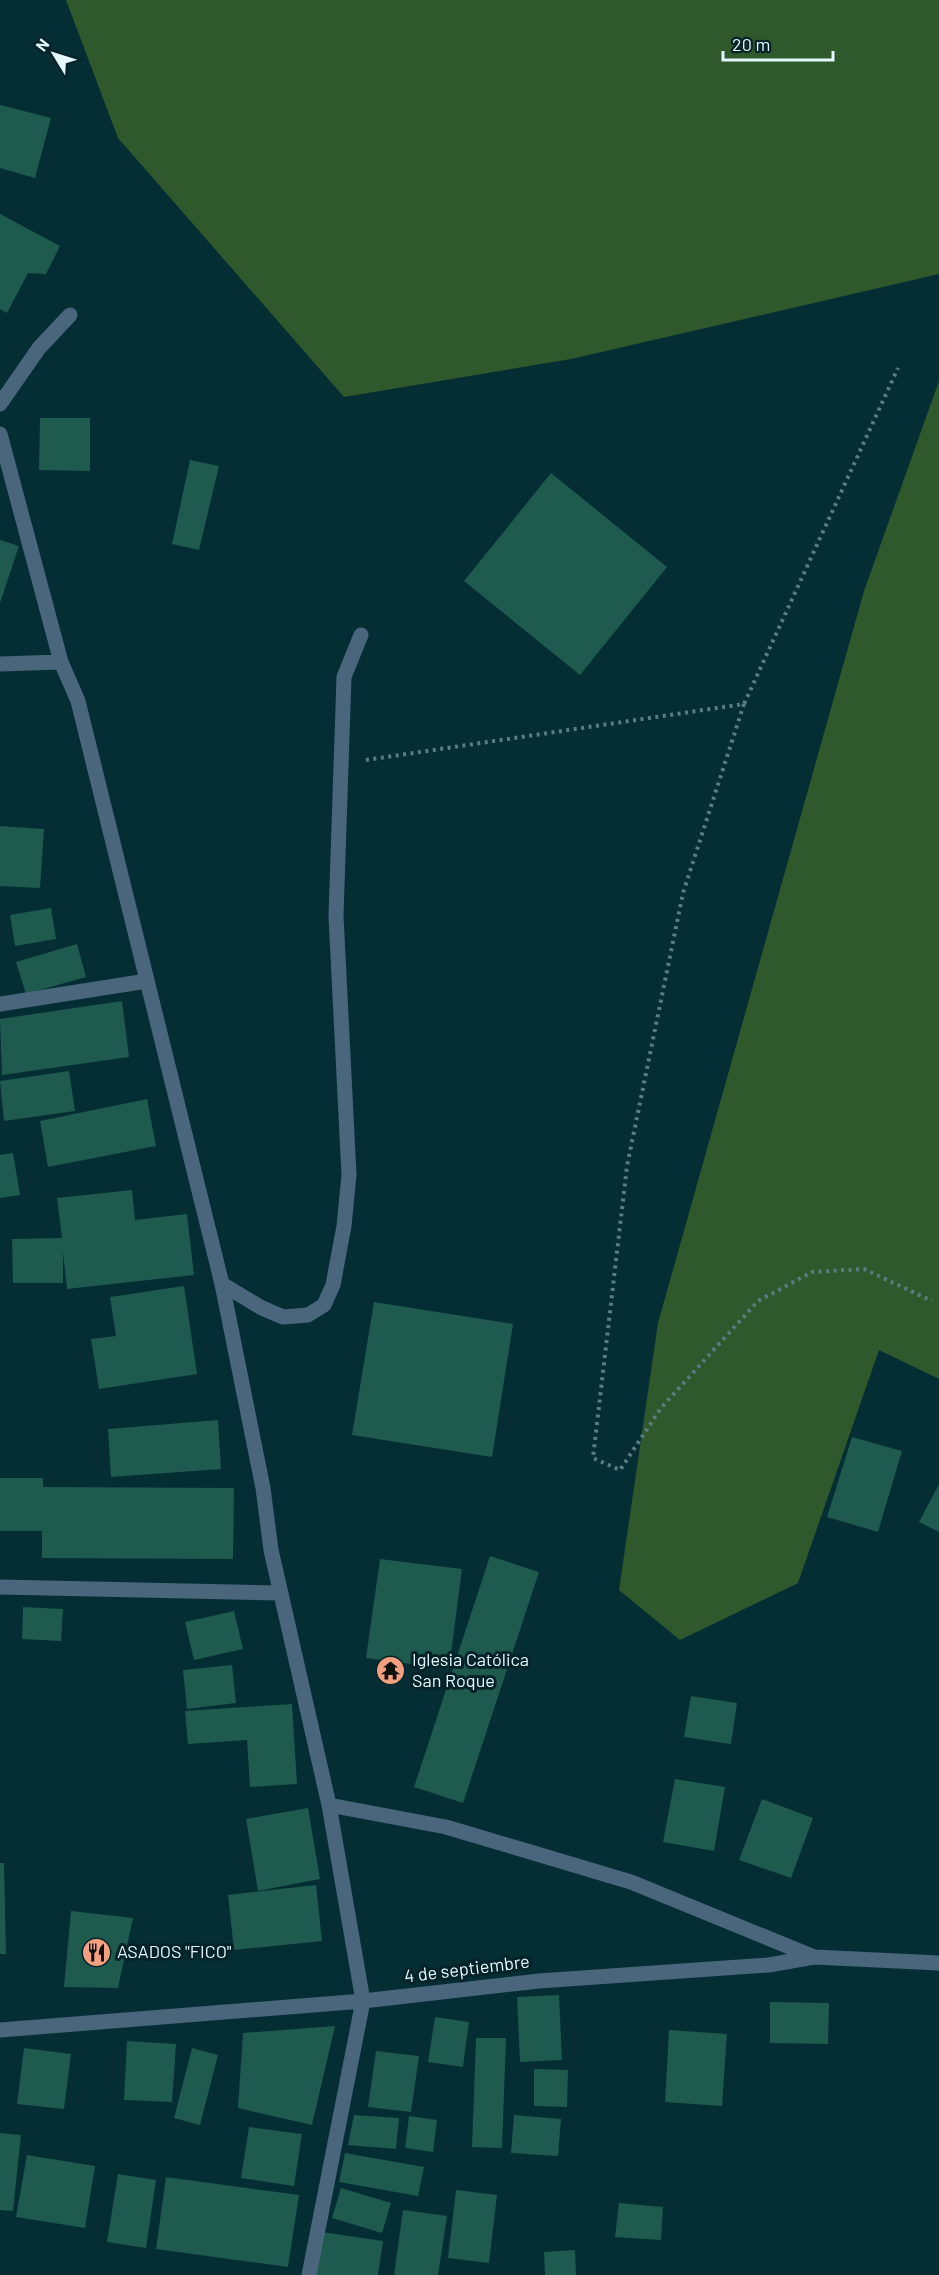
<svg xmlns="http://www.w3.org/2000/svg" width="939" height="2275" font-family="Barlow,sans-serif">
<rect width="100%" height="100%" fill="#042e34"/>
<!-- green -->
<path fill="#2f582c" d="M66 0H939V274L571 359 344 397 118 138Z
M939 381V1379L879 1350 798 1583 680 1640 619 1590 658 1323 864 591Z"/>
<!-- building -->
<path fill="#1e5a4d" d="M0 105 51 118 35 178 0 168Z
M0 214 60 246 46 274 28 273 7 313 0 309Z
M40 418H90V471L39 470Z
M190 460 219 466 199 550 172 544Z
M551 473 667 567 580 675 464 581Z
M0 540 19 546 0 603Z
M0 826 44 829 40 888 0 886Z
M51 908 56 939 15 946 10 915Z
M77 944 86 977 26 994 16 962Z
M122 1001 129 1057 2 1075 0 1019Z
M69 1071 75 1111 4 1121 0 1081Z
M147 1099 156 1146 48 1167 40 1121Z
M13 1153 20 1195 0 1198V1155Z
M132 1190 135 1220 187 1214 194 1275 67 1289 63 1252V1283H13L12 1239 62 1238 57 1198Z
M184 1286 197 1374 99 1389 91 1339 116 1336 110 1297Z
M374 1302 513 1324 492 1457 352 1435Z
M218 1420 221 1469 111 1477 108 1429Z
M852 1437 902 1451 878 1532 827 1517Z
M0 1478H43V1487L234 1488 233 1559 42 1558V1531H0Z
M939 1484V1532L919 1522Z
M490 1556 539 1572 463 1803 414 1787Z
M380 1559 462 1569 449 1669 366 1658Z
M23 1607 63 1609 61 1641 22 1639Z
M234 1611 243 1649 194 1660 185 1622Z
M232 1665 236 1703 187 1709 183 1670Z
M691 1696 737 1703 731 1744 684 1737Z
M292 1704 297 1784 250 1787 247 1740 188 1744 185 1711Z
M675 1779 725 1787 714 1851 663 1842Z
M762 1799 813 1818 791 1878 739 1860Z
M308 1808 320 1879 258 1891 246 1819Z
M0 1863H4L6 1954H0Z
M316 1885 322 1941 234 1950 228 1895Z
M71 1911 133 1918 118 1988 64 1987Z
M559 1995 562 2060 520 2062 517 1997Z
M770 2002 829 2003 828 2044 770 2043Z
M435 2017 469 2022 463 2067 428 2062Z
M335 2026 312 2125 238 2108 243 2033Z
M669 2030 727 2034 722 2106 665 2102Z
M476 2038H506L502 2148 472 2147Z
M127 2041 176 2044 172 2102 124 2100Z
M24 2048 71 2054 64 2109 17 2104Z
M192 2048 218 2055 200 2125 174 2118Z
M376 2051 419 2056 411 2112 368 2107Z
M534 2069 568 2070 567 2107 534 2106Z
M354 2115 399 2118 396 2149 348 2145Z
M514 2115 561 2119 558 2156 511 2153Z
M409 2116 437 2120 433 2152 405 2148Z
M249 2127 302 2134 294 2186 241 2178Z
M0 2133 21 2135 13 2211 0 2210Z
M345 2153 424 2167 418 2196 339 2182Z
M27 2155 95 2166 85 2228 16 2217Z
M118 2174 156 2180 146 2248 107 2242Z
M166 2177 299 2195 288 2267 156 2249Z
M341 2188 391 2203 382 2233 332 2218Z
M456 2190 497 2195 489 2263 448 2258Z
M619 2203 663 2207 661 2240 615 2237Z
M403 2210 447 2216 438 2275H394Z
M322 2232 383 2241 378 2275H316Z
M575 2250 576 2275H545L544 2252Z"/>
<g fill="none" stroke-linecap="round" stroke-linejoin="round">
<!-- path -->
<path stroke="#5b7d82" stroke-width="4" stroke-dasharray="3 4.5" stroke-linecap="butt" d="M744 704 683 893 627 1166 593 1458 620 1470 661 1408 758 1301 812 1272 864 1269 932 1301
M366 760 744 704 898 368"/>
<!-- service -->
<path stroke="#4a667d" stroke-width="15" d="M222 1284 262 1308 283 1317 308 1315 324 1305 333 1285 344 1226 349 1175 336 916 344 677 361 635"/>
<!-- minor -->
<path stroke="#4a667d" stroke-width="15" d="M0 404 39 348 70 315
M0 434 61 662 78 701 222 1284 263 1488 271 1550 329 1805 363 2001 309 2275
M0 664 61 662
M0 1004 147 981
M0 1587 280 1593
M329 1805 446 1827 631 1882 814 1957
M0 2030 363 2001 539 1981 769 1965 814 1957 939 1963"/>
</g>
<!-- icons -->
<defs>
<symbol id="temple-disc" viewBox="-11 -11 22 22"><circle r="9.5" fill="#f2a080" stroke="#052328"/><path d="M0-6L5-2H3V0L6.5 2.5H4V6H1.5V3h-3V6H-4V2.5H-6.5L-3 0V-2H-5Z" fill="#111"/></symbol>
<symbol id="restaurant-disc" viewBox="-11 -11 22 22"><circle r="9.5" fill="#f2a080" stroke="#052328"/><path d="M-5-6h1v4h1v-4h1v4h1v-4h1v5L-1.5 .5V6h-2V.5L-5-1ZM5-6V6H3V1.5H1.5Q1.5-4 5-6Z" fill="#111"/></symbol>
</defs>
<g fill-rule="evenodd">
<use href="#temple-disc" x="374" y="1654" width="33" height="33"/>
<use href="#restaurant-disc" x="80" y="1936" width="33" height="33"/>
</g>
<g text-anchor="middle" stroke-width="6" stroke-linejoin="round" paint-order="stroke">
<!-- poi labels -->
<g font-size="18" fill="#e4f9fd" stroke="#052328" text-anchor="start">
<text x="412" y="1666">Iglesia Católica<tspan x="412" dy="21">San Roque</tspan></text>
<text x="117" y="1958">ASADOS "FICO"</text>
</g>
<!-- street labels -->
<g font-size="18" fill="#e4f9fd" stroke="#052328">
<text transform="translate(467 1969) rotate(-7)" y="6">4 de septiembre</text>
</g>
</g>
<!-- north arrow -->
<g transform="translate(54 54) rotate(308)" stroke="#052328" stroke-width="4.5" paint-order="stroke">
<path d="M0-4.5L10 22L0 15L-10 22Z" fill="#e4f9fd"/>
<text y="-9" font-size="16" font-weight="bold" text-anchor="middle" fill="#e4f9fd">N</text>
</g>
<!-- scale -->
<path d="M723 51v9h110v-9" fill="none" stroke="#e4f9fd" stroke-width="3"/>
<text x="732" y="51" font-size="18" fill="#e4f9fd" stroke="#052328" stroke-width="4.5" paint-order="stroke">20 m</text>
</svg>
